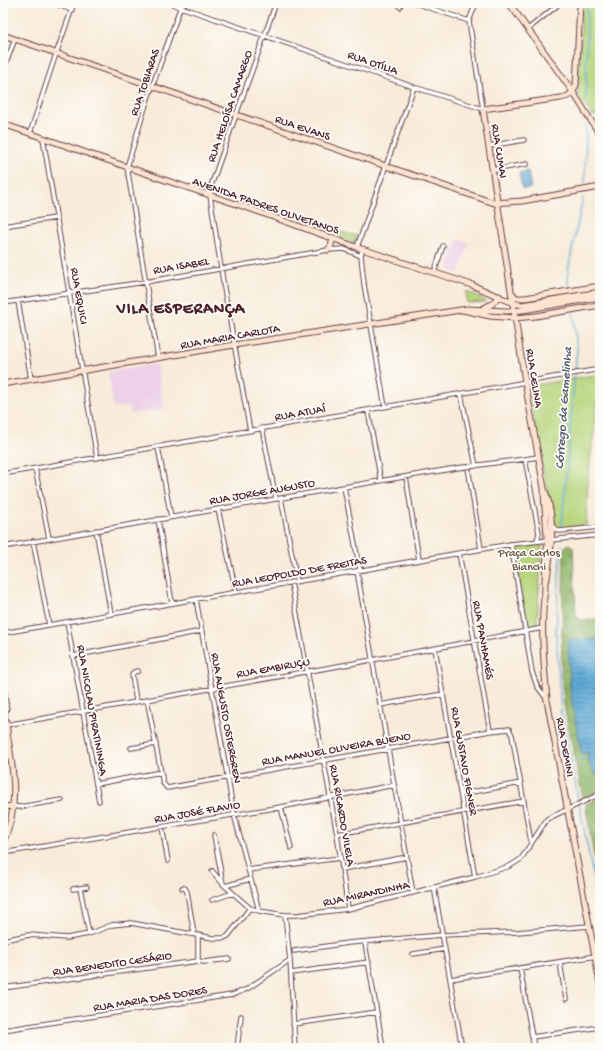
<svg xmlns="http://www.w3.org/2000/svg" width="603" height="1051" font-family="'Gochi Hand',sans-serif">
<defs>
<pattern id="forest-crowns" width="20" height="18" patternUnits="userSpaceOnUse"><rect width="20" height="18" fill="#91b76d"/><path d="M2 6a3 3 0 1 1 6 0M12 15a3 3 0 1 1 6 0" fill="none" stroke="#78945a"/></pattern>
<pattern id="water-rules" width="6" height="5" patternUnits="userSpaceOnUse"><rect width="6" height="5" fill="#5eaad7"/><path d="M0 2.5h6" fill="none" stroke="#508aaf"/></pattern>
</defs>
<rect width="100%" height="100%" fill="#fdfcf7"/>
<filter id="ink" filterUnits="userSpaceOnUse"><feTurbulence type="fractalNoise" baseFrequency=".025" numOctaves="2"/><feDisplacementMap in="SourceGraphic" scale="8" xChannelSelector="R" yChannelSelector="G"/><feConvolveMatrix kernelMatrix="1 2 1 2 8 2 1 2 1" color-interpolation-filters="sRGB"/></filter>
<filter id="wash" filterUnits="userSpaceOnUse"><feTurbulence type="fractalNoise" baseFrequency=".012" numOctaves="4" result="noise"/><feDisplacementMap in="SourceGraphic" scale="16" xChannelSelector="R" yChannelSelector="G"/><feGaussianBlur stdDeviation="0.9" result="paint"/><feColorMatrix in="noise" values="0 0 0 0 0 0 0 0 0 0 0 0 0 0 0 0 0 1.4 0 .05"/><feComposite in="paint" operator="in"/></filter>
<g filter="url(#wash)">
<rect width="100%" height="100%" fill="#f8ebd9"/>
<!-- built -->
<path fill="#edd1e9" d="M458 239 469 243 459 273 447 269Z
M157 364 164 409 131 414 129 406 114 408 108 372Z"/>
<!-- green -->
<path fill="#b7d67e" stroke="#807a54" d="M582 3H600V115L593 116 578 95Z
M341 232 357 236 354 243 340 237 339 234Z
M466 291 485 300 486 302 467 303Z
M600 374V384L588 478 586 525 568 529 555 527 539 450 530 397V386Z
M542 544 537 624 535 627 528 628 526 626 514 547Z"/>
<!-- forest -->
<path fill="url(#forest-crowns)" stroke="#6e6b4c" d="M569 544 573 547 576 615 581 620 600 619V639L569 640 582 754 587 753 590 767 600 780V790L584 798 582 794 565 711 561 675 564 548Z
M600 797V893L586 809V804Z"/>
<!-- water -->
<path fill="url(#water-rules)" stroke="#546481" d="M528 171 531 188 522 189 519 173Z
M600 639V780L590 767 588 753 582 754 575 721 570 688 568 643 569 640Z"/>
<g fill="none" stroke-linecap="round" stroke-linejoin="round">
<!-- stream -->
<path stroke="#5eaad7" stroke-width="1.5" d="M586 101 587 7
M585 183 586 125
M571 296 568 282V270L583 198
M562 525 577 349 573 312
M561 546 556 632 561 712 600 910
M571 762 589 758"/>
</g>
</g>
<g filter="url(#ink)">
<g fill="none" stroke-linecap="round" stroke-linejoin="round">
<defs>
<path id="street" d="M52 3 72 10
M169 3 414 87 483 109 469 21 476 3
M415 3 469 21
M400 7 401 3
M528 29 559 4
M3 71 15 39
M30 133 56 54 74 3
M43 138 97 458
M489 146 524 140
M493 170 527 164
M3 226 56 218
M357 247 414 87
M362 249 361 256 364 284 385 407
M434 273 443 246
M18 301 31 379
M3 303 145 282 328 250 344 249 361 256
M158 358 127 167 147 101 182 3
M461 394 476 466
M368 411 381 481
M262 428 276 499
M250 431 224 288 210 195 211 186 225 146 276 3
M158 447 171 517
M468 467 481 549
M35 468 49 538
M3 474 600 369
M406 477 419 560
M344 487 360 570
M281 498 297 581
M218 509 236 592
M158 519 172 603
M552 525 556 530 560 531 600 527
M96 530 111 614
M33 541 49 625
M537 541 539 533 525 459 538 457
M511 544 532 672 537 686 546 698
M3 547 344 487 457 468 525 459
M459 553 490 731
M357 571 413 893
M291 582 337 834 348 909
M196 599 234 814 259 911
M67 622 99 801
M3 633 511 544 600 535
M435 649 475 877
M73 656 202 631
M147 699 163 783 167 788 490 731 509 729 512 735 531 842
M136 701 132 675 134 672 138 671
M380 705 443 694
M6 725 372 660 543 628
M131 748 156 744
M96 784 161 772
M461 794 521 783
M13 806 19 807 62 800
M281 807 291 848
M162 827 168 861
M337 834 524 801
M214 835 223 884
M3 853 281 807 394 785
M342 869 407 857
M248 870 340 858
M212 871 225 886 250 908
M225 886 250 879
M434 887 462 1048
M80 888 89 934
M182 888H185L187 892 194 934
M73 889 87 887
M212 900 233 893
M285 915 290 960 295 1048
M3 940 29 935 67 938 89 934 112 925 131 923 213 938H224L228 936 250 908 259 911 285 915H297L348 909 475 877 510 866 521 859 547 819 600 794
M365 943 383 1048
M294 951 348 943 442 935 517 932 589 926
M413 954 445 949
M198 961 204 962 229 959
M560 963 566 999
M520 968 534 1048
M291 973 369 962
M450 979 596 956
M3 988 198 961V935
M293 1024 377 1012
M3 1030 232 995 247 989 290 960
M532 1037 600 1027
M237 1048 241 1016"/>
<path id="secondary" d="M509 3 573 92 600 135
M3 35 494 203 522 201 600 187
M573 92 576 85 580 3
M3 124 165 180 251 209 362 249 472 285 513 303 522 305 600 292
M328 250 331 246 333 238
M512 293 516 298H525L600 286
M484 308 492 304 499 296
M463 310 490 316 515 318 536 316 600 305
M3 384 234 345 467 309 507 311 523 310 600 297
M545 491C556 520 551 549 547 579
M545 589C540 626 544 663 547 700L600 983
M545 591C544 574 548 558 547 541 547 523 544 506 544 488L525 382 483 109 561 98 568 96 573 92
M3 686 6 708 4 715
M3 713C7 720 7 731 8 739 14 773 19 810 3 842
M3 807 13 806"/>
</defs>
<!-- street casing -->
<use href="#street" stroke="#643e45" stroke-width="5.5"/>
<!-- secondary casing -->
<use href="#secondary" stroke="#643e45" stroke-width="7"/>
<!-- street -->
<use href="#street" stroke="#fff" stroke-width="3.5"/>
<!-- secondary -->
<use href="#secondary" stroke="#fde4d1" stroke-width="5"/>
</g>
</g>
<g text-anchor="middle" stroke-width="3.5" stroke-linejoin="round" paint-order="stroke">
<!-- street labels -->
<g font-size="12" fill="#4a1f2b" stroke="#fdfcf7">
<text transform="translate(373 62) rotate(19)" y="4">RUA OTÍLIA</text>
<text transform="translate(144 82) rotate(-71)" y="4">RUA TOBIARAS</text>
<text transform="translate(229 106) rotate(-71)" y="4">RUA HELOÍSA CAMARGO</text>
<text transform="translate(303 127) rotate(19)" y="4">RUA EVANS</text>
<text transform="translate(500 151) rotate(81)" y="4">RUA CUMAI</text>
<text transform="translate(266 205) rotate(19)" y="4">AVENIDA PADRES OLIVETANOS</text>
<text transform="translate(181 265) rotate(-10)" y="4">RUA ISABEL</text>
<text transform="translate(80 296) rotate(80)" y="4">RUA EQUICI</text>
<text transform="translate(230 336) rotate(-10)" y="4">RUA MARIA CARLOTA</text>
<text transform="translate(535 378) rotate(81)" y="4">RUA CELINA</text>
<text transform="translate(300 412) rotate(-10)" y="4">RUA ATUAÍ</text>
<text transform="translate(262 491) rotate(-10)" y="4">RUA JORGE AUGUSTO</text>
<text transform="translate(299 571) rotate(-10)" y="4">RUA LEOPOLDO DE FREITAS</text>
<text transform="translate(484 640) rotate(80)" y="4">RUA PANHAMÉS</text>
<text transform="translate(273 667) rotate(-10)" y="4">RUA EMBIRUÇU</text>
<text transform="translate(93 710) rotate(80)" y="4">RUA NICOLAU PIRATININGA</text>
<text transform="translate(227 718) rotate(80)" y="4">RUA AUGUSTO OSTERGREN</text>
<text transform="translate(566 747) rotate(80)" y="4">RUA DEMINI</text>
<text transform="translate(336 748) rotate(-10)" y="4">RUA MANUEL OLIVEIRA BUENO</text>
<text transform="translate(465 761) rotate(80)" y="4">RUA GUSTAVO FIGNER</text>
<text transform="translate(197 811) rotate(-10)" y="4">RUA JOSÉ FLAVIO</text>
<text transform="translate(343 815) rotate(80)" y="4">RUA RICARDO VILELA</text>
<text transform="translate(366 893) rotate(-12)" y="4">RUA MIRANDINHA</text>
<text transform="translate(112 963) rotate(-8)" y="4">RUA BENEDITO CESÁRIO</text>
<text transform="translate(150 998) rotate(-9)" y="4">RUA MARIA DAS DORES</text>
</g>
<!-- park labels -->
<g font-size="12" fill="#6b5644" stroke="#fdfcf7">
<text x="529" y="556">Praça Carlos<tspan x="529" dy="14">Bianchi</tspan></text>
</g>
<!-- water labels -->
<g font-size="13" font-style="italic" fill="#525770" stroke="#fdfcf7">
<text transform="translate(562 408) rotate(-86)" y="5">Córrego da Gamelinha</text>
</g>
<!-- district labels -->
<g font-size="16" font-weight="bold" letter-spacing="1" fill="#4a1f2b" stroke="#fdfcf7">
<text x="181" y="313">VILA ESPERANÇA</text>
</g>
</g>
<!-- margin -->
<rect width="603" height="1051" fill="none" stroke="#fdfcf7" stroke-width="16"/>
</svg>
